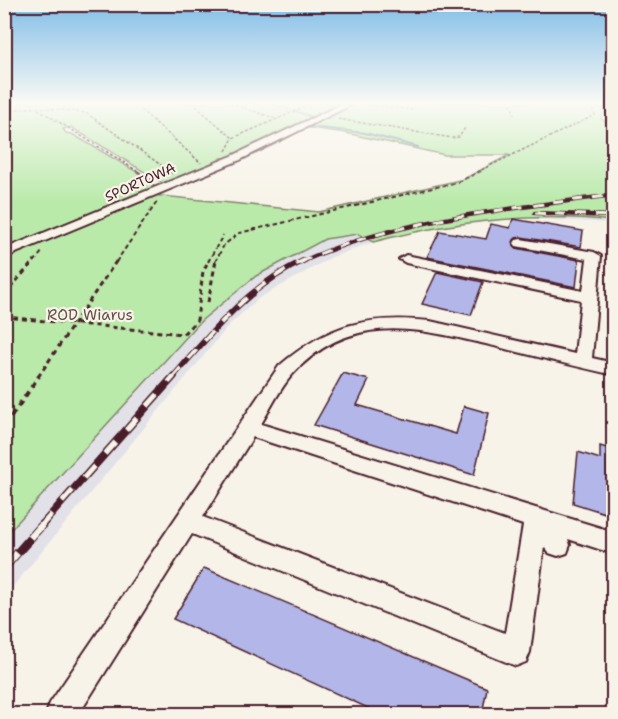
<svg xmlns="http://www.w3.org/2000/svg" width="618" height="719" font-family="'Shantell Sans',sans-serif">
<rect width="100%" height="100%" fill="#f7f3e8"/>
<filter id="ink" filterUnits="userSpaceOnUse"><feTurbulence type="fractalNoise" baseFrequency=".0167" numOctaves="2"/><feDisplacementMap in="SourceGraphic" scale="12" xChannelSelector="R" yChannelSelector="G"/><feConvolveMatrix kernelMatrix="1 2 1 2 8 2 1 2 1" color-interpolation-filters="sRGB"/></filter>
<g filter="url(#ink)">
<!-- built -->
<path fill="#e2e1e8" d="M613 211V223L517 218 415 231 373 242 332 257 259 298 230 324 5 596 4 536 202 320 256 276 325 239 368 226Z"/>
<!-- green -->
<path fill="#b9eaaa" stroke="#82846a" stroke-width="1.5" d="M5 103H346L227 158H220L218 161 164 184 71 127 63 129 66 133 72 134 147 178 156 188 5 251Z
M356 103H613V105L599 107 604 110 601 119 613 125V221C532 212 452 221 373 242L358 234 325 239 256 276 202 320 5 536V257L152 195 319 212 464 179 509 155H445L346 133 303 127Z"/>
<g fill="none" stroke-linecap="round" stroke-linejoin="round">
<!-- stream -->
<path stroke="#6e869c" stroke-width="2" d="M268 103 292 110
M295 111 315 118 310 120
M303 126 365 133 418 147"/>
</g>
<!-- building -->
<path fill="#b2b6e8" stroke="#4a1f2b" stroke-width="1.5" d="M513 219 583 231 581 247 521 237 516 238 512 242 516 248 579 260 576 287 427 257 440 231 486 239 491 224 510 228Z
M437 272 483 282 471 315 422 304Z
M343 373 369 380 357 405 456 434 464 406 489 413 474 475 314 425Z
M600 446 614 450V516L573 503 578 452 600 459Z
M204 568 487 688 482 714H381L173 619Z"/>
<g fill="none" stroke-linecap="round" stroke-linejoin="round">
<defs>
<path id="minor" d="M344 103H355L240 160 4 258V249L232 156Z
M521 239 594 252 601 256 592 358 614 363V375C575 366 536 357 498 347 424 330 352 308 293 374 280 388 271 408 261 424L614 532V554L568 539 570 545 567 553 558 556 549 553 544 547 530 652 526 662 516 666 192 534 79 714H46L50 703 279 366C329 324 366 315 430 321L575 354 581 300 406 263 399 259 406 255 583 291 587 259 516 246 514 243 516 240ZM253 437 523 525 505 633 203 517Z"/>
</defs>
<!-- minor casing -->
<use href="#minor" stroke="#4a1f2b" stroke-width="4"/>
<!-- path-far3 -->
<path stroke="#4a1f2b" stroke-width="1.5" stroke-dasharray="3 2" stroke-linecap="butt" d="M133 103 201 163
M192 103 233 138
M230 103 274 118
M511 103 514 115
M4 104 11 110 39 107 86 113 171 172
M360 104 415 110
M38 109 139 172
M338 119 452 138 459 137 465 128
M226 151 233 138 314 103
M477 172 595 115 590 103"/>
<!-- path-far2 -->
<path stroke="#4a1f2b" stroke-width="2" stroke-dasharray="4.5 3" stroke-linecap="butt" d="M137 171 153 181
M169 171 172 173
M34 262 43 251
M116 262 157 202
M208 262 223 235
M215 262 224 245 239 233 458 182 481 171"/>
<!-- path-far1 -->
<path stroke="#4a1f2b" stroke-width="3" stroke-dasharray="5 4" stroke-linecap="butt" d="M4 295 35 260
M208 302 216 260
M4 317 183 334 197 320 203 271 209 260
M38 377 117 260"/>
<!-- path -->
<path stroke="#4a1f2b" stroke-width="4" stroke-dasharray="7 5" stroke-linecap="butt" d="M4 427 39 376"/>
<!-- minor -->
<use href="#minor" fill="#f7f3e8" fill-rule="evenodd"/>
<defs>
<path id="rail-far3" d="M535 213 614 216
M301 262C397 218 511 209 614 195"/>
<path id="rail-far2" d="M173 377C212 332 249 285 305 260"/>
<path id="rail-far1" d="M41 526 174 376"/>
<path id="rail" d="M4 568 42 525"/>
</defs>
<!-- rail-far3 casing -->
<use href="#rail-far3" stroke="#4a1f2b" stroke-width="4.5"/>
<!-- rail-far2 casing -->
<use href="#rail-far2" stroke="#4a1f2b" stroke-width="6"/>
<!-- rail-far1 casing -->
<use href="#rail-far1" stroke="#4a1f2b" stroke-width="8"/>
<!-- rail casing -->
<use href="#rail" stroke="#4a1f2b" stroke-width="9"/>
<!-- rail-far3 -->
<use href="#rail-far3" stroke="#f7f3e8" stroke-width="3" stroke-dasharray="10" stroke-linecap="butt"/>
<!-- rail-far2 -->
<use href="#rail-far2" stroke="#f7f3e8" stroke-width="4" stroke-dasharray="12" stroke-linecap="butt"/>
<!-- rail-far1 -->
<use href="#rail-far1" stroke="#f7f3e8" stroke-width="5" stroke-dasharray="16" stroke-linecap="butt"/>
<!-- rail -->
<use href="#rail" stroke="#f7f3e8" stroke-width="7" stroke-dasharray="20" stroke-linecap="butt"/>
</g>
</g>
<!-- sky -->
<linearGradient id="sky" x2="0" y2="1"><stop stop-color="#81bde8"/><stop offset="0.51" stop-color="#fbfaf5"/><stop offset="1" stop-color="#fbfaf5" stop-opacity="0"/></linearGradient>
<rect width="618" height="203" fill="url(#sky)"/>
<g text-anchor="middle" stroke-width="4.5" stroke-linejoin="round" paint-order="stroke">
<!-- far-street labels -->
<g font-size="14" fill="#4a1f2b" stroke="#f7f3e8">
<text transform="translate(140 182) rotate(-24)" y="5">SPORTOWA</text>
</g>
<!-- park labels -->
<g font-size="15" fill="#66524b" stroke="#f7f3e8">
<text x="90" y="320">ROD Wiarus</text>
</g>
</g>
<!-- margin -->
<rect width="618" height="719" fill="none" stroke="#f7f3e8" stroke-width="24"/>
<rect x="12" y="12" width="594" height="695" fill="none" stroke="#4a1f2b" stroke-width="2" filter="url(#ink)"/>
</svg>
